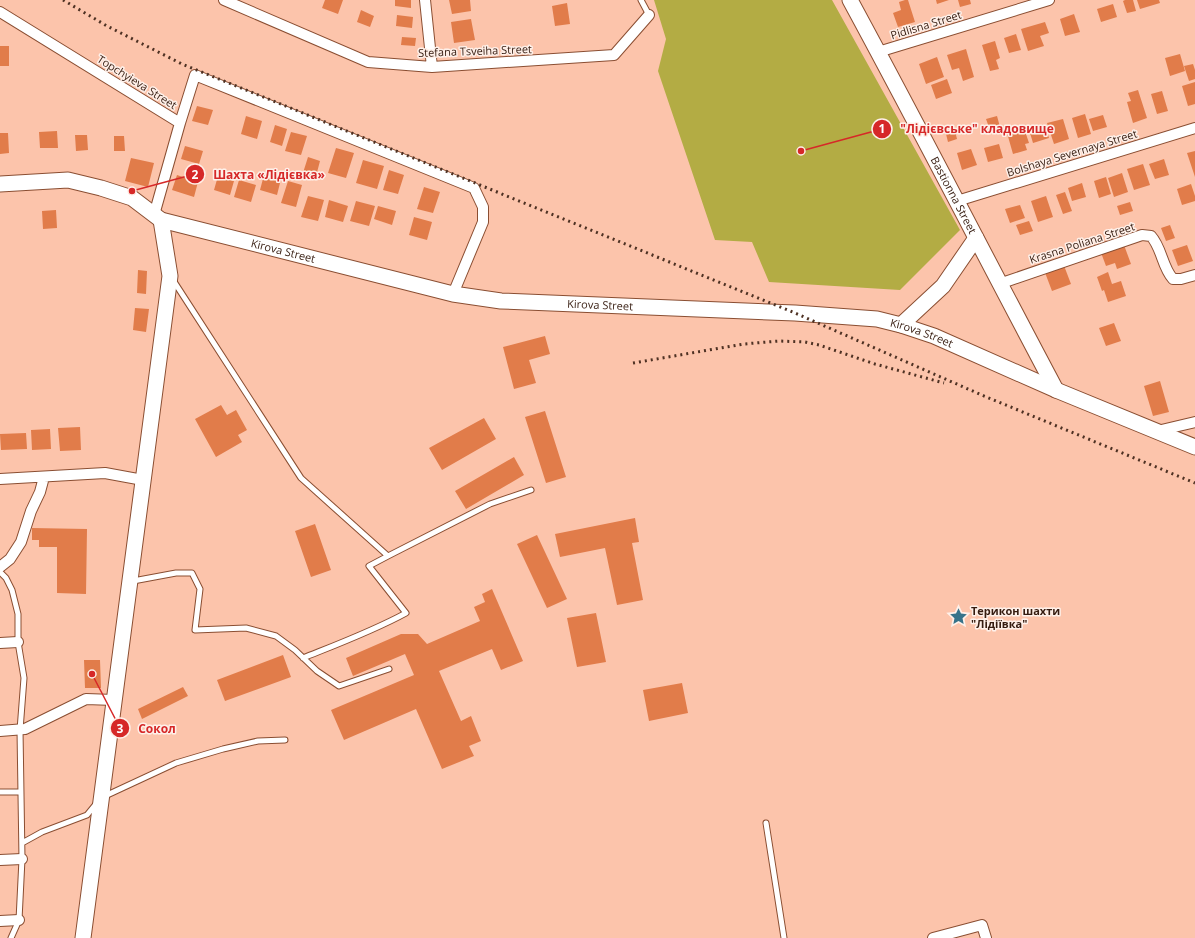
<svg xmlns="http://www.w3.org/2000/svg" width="1195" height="938" font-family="'Open Sans',sans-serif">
<rect width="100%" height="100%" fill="#fcc4ab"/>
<!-- green -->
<path fill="#b3ac44" d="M654 0H832L960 230 900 290 769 282 752 242 715 240 658 71 666 39Z"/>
<!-- building -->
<path fill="#e17c4a" d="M325 0H343L338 14 322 8Z
M395 0H411V8L395 6Z
M449 0H470L471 11 452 14Z
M905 0H908L915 22 898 27 893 13 901 10 899 2Z
M936 0H949L937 4Z
M958 0H970L971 4 960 7Z
M1125 0H1133L1136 11 1127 13 1123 1Z
M1137 0H1159L1160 3 1140 9Z
M567 3 570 24 555 26 552 6Z
M1113 4 1117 17 1101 22 1097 9Z
M361 10 374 16 370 27 357 22Z
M1074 14 1080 32 1065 36 1060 19Z
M397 15 413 17 412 28 396 26Z
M471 19 475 40 454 43 451 22Z
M1045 22 1049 33 1040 36 1044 46 1028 51 1021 29Z
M1016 34 1021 50 1009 53 1004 38Z
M402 37 416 38 415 46 401 45Z
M995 41 1000 58 996 60 999 69 990 71 982 45Z
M0 46H9V66H0Z
M966 49 974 77 963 81 959 68 952 70 947 55Z
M1180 54 1185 71 1170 76 1165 58Z
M937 57 944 77 926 84 919 64Z
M1193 64 1195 70V79L1189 81 1184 66Z
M947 79 952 93 936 99 931 85Z
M1195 82V104L1188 106 1182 86Z
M1138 90 1147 118 1133 123 1127 102 1131 101 1128 93Z
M1162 91 1168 111 1157 114 1151 94Z
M197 106 213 110 208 125 192 121Z
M1085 114 1091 134 1078 138 1072 118Z
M1103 115 1107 127 1093 131 1089 119Z
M246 116 262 121 257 139 241 134Z
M997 116 1000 127 990 130 986 119Z
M1063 119 1069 139 1054 144 1047 123Z
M275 125 287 129 282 146 270 142Z
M1024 128 1029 143 1025 144 1027 150 1013 154 1007 133Z
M1046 129 1049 138 1033 143 1030 133Z
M57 131 58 148H40L39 132Z
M955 131 957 139 948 142 946 134Z
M291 132 307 136 301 155 285 151Z
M0 133H8L9 153 0 154Z
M75 135H87L88 150 76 151Z
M114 136H124L125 151H114Z
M999 144 1003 158 988 162 984 148Z
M185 146 203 151 199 164 181 159Z
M336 148 354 153 346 178 328 173Z
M971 149 977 165 962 170 957 153Z
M1195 151V177L1187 153Z
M308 157 320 161 315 180 302 176Z
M131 158 154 163 148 187 125 181Z
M1164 159 1169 175 1155 179 1149 164Z
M363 160 384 166 377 189 356 183Z
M1143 164 1150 185 1134 190 1127 169Z
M389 170 404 175 398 194 383 190Z
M1122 173 1128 192 1114 197 1108 178Z
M177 175 198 182 194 197 172 190Z
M264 175 281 179 277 195 260 190Z
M218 176 234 181 230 195 214 190Z
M1106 177 1111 194 1099 198 1094 181Z
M239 180 256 185 251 202 234 197Z
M288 181 302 185 296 207 281 203Z
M1082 183 1086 197 1072 201 1068 188Z
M1191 184 1195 196V201L1182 205 1177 189Z
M424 187 440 192 433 213 417 209Z
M1065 192 1072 211 1063 214 1056 195Z
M308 196 324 200 318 221 301 217Z
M1046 196 1053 217 1038 222 1031 201Z
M329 200 348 206 343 222 325 217Z
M356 201 375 206 369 226 350 221Z
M1130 202 1133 211 1120 215 1117 206Z
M1020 205 1025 218 1010 223 1005 209Z
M378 206 396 211 392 225 374 219Z
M56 210 57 228 43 229 42 211Z
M414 217 432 222 427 240 409 235Z
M1029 221 1033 231 1020 235 1016 225Z
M1170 225 1175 238 1166 241 1161 228Z
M1124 245 1131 264 1117 269 1115 263 1106 266 1100 250Z
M1187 245 1193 261 1178 266 1172 250Z
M1063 263 1071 284 1052 291 1044 270Z
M138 270 147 271 146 294 137 293Z
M1108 272 1112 284 1121 281 1126 296 1108 302 1104 290 1102 291 1097 277Z
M135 308 149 309 146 332 133 330Z
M1114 323 1121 341 1106 346 1099 328Z
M545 336 550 354 529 360 536 383 514 389 503 347Z
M1160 381 1169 412 1153 416 1144 386Z
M221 405 227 415 236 410 247 430 238 435 242 442 216 457 195 419Z
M545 411 566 477 546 483 525 417Z
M484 418 496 439 442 470 429 448Z
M80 427 81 450 60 451 58 428Z
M50 429 51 449 32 450 31 430Z
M26 433 27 449 1 450 0 434Z
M514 457 524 475 466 509 455 491Z
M635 518 639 542 632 543 643 600 617 605 605 548 560 557 555 534Z
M315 524 331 570 311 577 295 531Z
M32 528 87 529 86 594 57 593V547H39V540H32Z
M537 535 567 599 547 608 517 544Z
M492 589 523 661 501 670 492 649 439 671 461 721 471 716 481 741 469 746 474 756 442 769 416 709 344 740 331 710 414 675 405 654 353 676 346 658 401 634H418L427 644 480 621 474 607 485 602 482 594Z
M596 613 606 662 577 667 567 618Z
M283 655 291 677 225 701 217 680Z
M84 660H100L101 688H85Z
M682 683 688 713 649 721 643 690Z
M183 687 188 696 142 719 138 709Z"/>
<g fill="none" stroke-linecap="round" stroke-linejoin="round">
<defs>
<path id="lane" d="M641 0 649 15
M173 280 301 478 388 556 490 504 531 490
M0 572 6 578 12 590 18 614V642L24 678 20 730 22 859 19 920 11 938
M133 581 176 573H192L200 589 195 630 246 628 276 636 295 650 317 671 339 686 389 669
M303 658C338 644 373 631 406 613L369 566 388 556
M0 792H21
M105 796 176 763 223 749 258 741 285 740
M766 823 784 938
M22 843 42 832 87 815 96 804"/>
<path id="street" d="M224 0 368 62 432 67 614 55 649 15
M425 0 432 67
M0 12 180 123 154 215
M878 52 1049 0
M180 123 195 75 474 188 483 207V222L453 294
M957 201 1195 128
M999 284 1142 235 1151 236C1162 248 1162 267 1173 279H1181L1195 275
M1157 431 1195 422
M0 479 105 473 143 480
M0 567 10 559 21 542 31 511 40 492 44 477
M0 643 18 642
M0 731 25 729 86 699 114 700
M0 860 22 859
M0 921 19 920
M933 938 982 925 986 938"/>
<g id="secondary">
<path id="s1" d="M850 0C920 129 987 260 1056 390"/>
<path id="s2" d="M0 184 68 180 101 188 132 198 161 220 453 294 501 301 795 313 877 319 901 325 934 336 1056 390 1195 447"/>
<path d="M901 325 943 286 976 238"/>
<path d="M83 938 170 276 161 220"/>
</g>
</defs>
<!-- lane casing -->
<use href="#lane" stroke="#8a4e32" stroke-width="7"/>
<!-- street casing -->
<use href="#street" stroke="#8a4e32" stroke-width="12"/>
<!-- secondary casing -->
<use href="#secondary" stroke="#8a4e32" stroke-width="17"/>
<!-- lane -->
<use href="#lane" stroke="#fff" stroke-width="5"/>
<!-- street -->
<use href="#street" stroke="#fff" stroke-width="10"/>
<!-- secondary -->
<use href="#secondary" stroke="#fff" stroke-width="15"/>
<!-- rail -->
<path stroke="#4e3123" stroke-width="3" stroke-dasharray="2 4" stroke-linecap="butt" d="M63 0 107 26 182 64 795 313 984 396 1195 483
M633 363 744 344 779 341 805 342 819 345 875 364 944 383"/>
</g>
<!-- icons -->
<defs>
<symbol id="sight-bare" viewBox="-9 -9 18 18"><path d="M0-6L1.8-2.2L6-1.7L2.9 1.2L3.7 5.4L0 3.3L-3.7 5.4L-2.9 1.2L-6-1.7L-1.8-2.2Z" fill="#37738a" stroke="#fef0e9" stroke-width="2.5" paint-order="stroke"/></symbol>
</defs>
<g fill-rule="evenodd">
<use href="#sight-bare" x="946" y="604" width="25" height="25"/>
</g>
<g text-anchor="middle" stroke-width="3" stroke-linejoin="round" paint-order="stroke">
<!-- street labels -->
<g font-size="11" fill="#361c10" stroke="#fef0e9">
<text transform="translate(926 25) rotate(-17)" y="4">Pidlisna Street</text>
<text transform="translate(475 51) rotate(-2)" y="4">Stefana Tsveiha Street</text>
<text transform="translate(137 82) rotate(32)" y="4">Topchyieva Street</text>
<text transform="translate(1072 153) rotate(-17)" y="4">Bolshaya Severnaya Street</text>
<text dy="4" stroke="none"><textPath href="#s1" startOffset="221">Bastionna Street</textPath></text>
<text transform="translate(1082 243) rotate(-18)" y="4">Krasna Poliana Street</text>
<text dy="4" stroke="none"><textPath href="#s2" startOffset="297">Kirova Street</textPath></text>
<text dy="4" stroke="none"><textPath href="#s2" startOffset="620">Kirova Street</textPath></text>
<text dy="4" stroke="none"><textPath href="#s2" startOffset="944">Kirova Street</textPath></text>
</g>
<!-- poi labels -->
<g font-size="11" font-weight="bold" fill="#361c10" stroke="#fef0e9" text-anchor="start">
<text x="971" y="615">Терикон шахти<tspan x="971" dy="13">"Лідіївка"</tspan></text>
</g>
</g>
<!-- callouts -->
<path fill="none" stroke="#d62828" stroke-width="1.5" d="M801 151L882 129M132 191L195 174M92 674L120 728"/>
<g fill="#d62828" stroke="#fef0e9" stroke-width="1.5">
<circle cx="801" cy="151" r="4"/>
<circle cx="132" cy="191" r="4"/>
<circle cx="92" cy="674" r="4"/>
<circle cx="882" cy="129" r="10"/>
<circle cx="195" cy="174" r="10"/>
<circle cx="120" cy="728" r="10"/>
</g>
<g font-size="12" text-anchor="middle" font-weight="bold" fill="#fff">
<text x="882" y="133">1</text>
<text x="195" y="179">2</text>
<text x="120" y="733">3</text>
</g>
<g font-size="12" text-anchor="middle" font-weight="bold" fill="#d62828" stroke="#fef0e9" stroke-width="3" stroke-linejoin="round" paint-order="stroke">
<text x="977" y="133">"Лідієвське" кладовище</text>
<text x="269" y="179">Шахта «Лідієвка»</text>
<text x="157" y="733">Сокол</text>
</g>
</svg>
